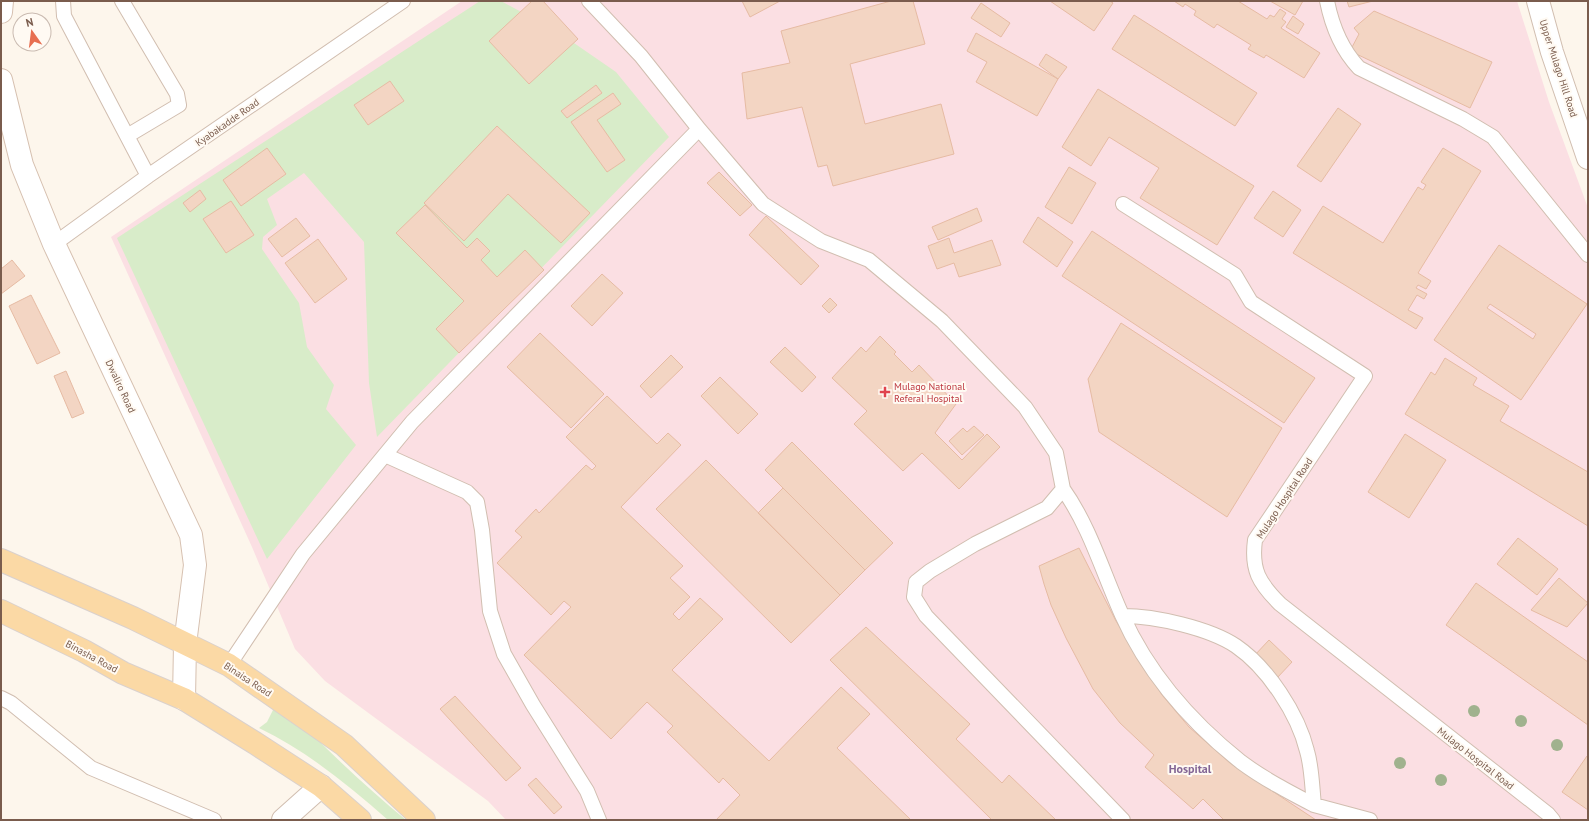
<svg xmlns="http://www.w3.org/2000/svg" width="1589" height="821" font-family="'PT Sans',sans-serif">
<rect width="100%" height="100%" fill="#fdf6ec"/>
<!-- medical -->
<path fill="#fbdfe3" d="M462 1H1517L1549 102 1588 208V820H506L488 801 325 681 295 649 252 547 111 237Z"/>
<!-- green -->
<path fill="#d8ecc9" d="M480 1H501L558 32 616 72 669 137 377 437 369 383 364 242 304 173 267 199 277 225 263 237 262 249 299 303 307 347 334 385 326 409 356 445 267 559 117 238Z
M278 700C319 742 361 783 406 820H388C348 785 307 751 259 728L267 722Z"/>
<!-- building -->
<path fill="#f3d5c3" stroke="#e6bba3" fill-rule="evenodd" d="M532 1H543L578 39 529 84 489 41Z
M742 1H780L750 17Z
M891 1H913L925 44 850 64 865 124 941 104 954 154 833 186 827 165 818 167 802 107 747 119 742 73 790 63 781 31Z
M1050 1H1110L1113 3 1094 31Z
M1174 1H1238L1267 19 1270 15 1274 17 1280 9 1286 13 1282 19 1286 22 1281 28 1320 53 1304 78 1266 55 1264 58 1248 49 1251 45 1217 24 1214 28 1194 15 1196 11 1185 4 1183 7Z
M1270 1H1303L1295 15Z
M1347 1H1373L1349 7Z
M981 3 1010 23 1001 37 971 18Z
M1374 11 1492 62 1470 108 1350 51 1359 34 1354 28Z
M1134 15 1257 93 1235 126 1112 49Z
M1293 16 1304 24 1298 34 1286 27Z
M976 33 1058 79 1037 116 976 82 987 62 967 51Z
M1046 54 1067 67 1058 79 1039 65Z
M390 81 404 101 368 125 354 105Z
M596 85 602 93 567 118 561 111Z
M1098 89 1254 186 1217 245 1140 198 1159 168 1109 137 1091 166 1062 147Z
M613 93 621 104 597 120 625 160 607 172 571 122Z
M1338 108 1361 124 1321 182 1297 166Z
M497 126 590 213 561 243 508 194 464 241 424 203Z
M267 148 286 174 241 206 223 180Z
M1443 148 1481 171 1418 273 1431 281 1426 289 1418 285 1416 288 1427 294 1424 299 1417 295 1408 310 1423 318 1416 329 1293 253 1323 206 1383 243 1418 187 1423 190 1426 185 1421 182Z
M1069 167 1096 183 1072 224 1045 207Z
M719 172 752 205 740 216 707 183Z
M200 190 206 199 190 212 183 203Z
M1273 191 1301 210 1283 237 1254 218Z
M231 201 254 235 226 253 203 219Z
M425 205 467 248 477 238 490 251 481 260 497 277 525 250 544 270 459 353 436 329 464 301 396 233Z
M977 208 982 221 938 240 932 227Z
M766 216 819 266 801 285 749 235Z
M1038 217 1073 242 1057 267 1023 242Z
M296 218 310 236 282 257 268 239Z
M1092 231 1315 378 1284 423 1062 276Z
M949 238 954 253 992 240 1001 265 959 277 954 263 937 269 928 246Z
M318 239 347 279 315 303 285 263Z
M1499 245 1587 304 1521 400 1434 340ZM1490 304 1536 334 1533 339 1487 308Z
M12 260 25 276 1 294V269Z
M602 274 623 293 592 326 571 306Z
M31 295 60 353 37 364 9 306Z
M830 298 837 305 829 313 822 306Z
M1121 323 1282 428 1227 517 1099 432 1088 379Z
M540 333 604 394 571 428 507 367Z
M880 336 896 352 894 354 912 372 919 365 956 404 935 433 962 460 987 434 1000 447 959 489 922 453 903 471 854 424 867 411 832 378 861 347 866 352Z
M785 347 816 377 802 392 770 362Z
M671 355 683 367 651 398 640 386Z
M1445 358 1477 378 1473 385 1509 406 1500 421 1588 472V526L1405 414 1431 372 1435 375Z
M66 371 84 413 72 418 54 376Z
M720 377 758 414 738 434 701 396Z
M607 396 657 444 668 433 681 445 621 507 683 566 670 578 690 597 673 614 679 620 700 598 723 619 672 670 769 761 841 687 870 714 837 748 911 820H716L740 795 723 778 719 783 667 732 673 726 647 702 611 739 524 655 571 607 564 601 551 615 497 563 522 537 515 531 536 509 539 513 586 465 592 470 596 466 566 437Z
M974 426 984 435 962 455 949 441 963 428 967 432Z
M1405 434 1446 460 1409 518 1368 492Z
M792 442 893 543 865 570 765 470Z
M706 460 840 595 791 643 656 509Z
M783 488 865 570 840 595 758 513Z
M1518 538 1558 569 1537 595 1497 564Z
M1079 548 1116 621 1162 695 1189 727 1230 763 1316 820H1224L1203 799 1193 809 1145 767 1154 755 1120 723 1093 689 1066 638 1051 605 1044 584 1039 566Z
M1559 578 1588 603 1567 627 1531 610Z
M1476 583 1588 662V725L1446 625Z
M866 627 970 724 956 739 1002 783 1009 775 1056 820H992L830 660Z
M1269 640 1292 662 1277 678 1254 656Z
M455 696 521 768 506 781 440 709Z
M1587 756 1588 757V810L1562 792Z
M536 778 562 807 554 814 528 785Z"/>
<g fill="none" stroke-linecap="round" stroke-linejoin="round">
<defs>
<path id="lane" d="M63 1 64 16 148 176
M122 1 177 94 179 105 127 136
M1327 1C1332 26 1341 49 1359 68L1463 119 1493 137 1588 255
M699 129 763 204 821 241 869 260 942 321 1025 407 1056 453 1063 489 1047 508 975 544 930 571 916 582 914 597 926 616 1123 820
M1123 204 1235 275 1251 302 1365 376 1255 540C1251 570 1259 583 1280 604L1548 814 1553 820
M54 244 148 176 403 1
M385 455 467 492 477 502 482 530 490 611 504 654 533 705 587 791 599 820
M1063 489C1090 527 1103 573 1122 615 1148 673 1192 723 1241 762 1264 779 1289 792 1314 805
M1123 616C1155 616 1209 628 1236 646 1268 668 1298 714 1307 751 1312 768 1312 787 1314 805L1370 820
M229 665 303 554 412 422 699 129 641 56 589 1
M1 698 11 703 91 768 214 820"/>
<path id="street" d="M1538 1 1552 52 1588 158
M283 820 321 786"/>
<path id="secondary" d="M1 12 2 1
M1 80 22 165 54 244 191 535 195 565 185 644 184 699"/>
<path id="primary" d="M1 560 133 618 229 665 344 745 424 820
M1 611 84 651 123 673 184 699 255 743 321 786 360 820"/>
</defs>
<!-- lane casing -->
<use href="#lane" stroke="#d1beb0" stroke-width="16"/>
<!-- street casing -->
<use href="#street" stroke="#d1beb0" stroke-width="24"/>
<!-- secondary casing -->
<use href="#secondary" stroke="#d6c0b0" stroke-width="24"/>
<!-- primary casing -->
<use href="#primary" stroke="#dad1cd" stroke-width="24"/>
<!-- lane -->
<use href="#lane" stroke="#fff" stroke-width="14"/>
<!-- street -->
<use href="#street" stroke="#fff" stroke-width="22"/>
<!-- secondary -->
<use href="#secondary" stroke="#fff" stroke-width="22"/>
<!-- primary -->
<use href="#primary" stroke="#fbd9a5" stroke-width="22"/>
</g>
<!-- trees -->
<g fill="#a0b28e">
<circle cx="1474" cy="711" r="6"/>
<circle cx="1521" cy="721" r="6"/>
<circle cx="1557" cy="745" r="6"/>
<circle cx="1400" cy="763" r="6"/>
<circle cx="1441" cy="780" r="6"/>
</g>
<!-- markers -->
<path fill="#e0444e" stroke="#fffaf3" stroke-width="1.5" d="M883 386h4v4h4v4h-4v4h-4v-4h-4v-4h4z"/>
<g text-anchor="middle" stroke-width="4" stroke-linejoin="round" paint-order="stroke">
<!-- street labels -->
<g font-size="10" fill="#7a5c4d" stroke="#fffaf3">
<text transform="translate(1559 68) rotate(72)" y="4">Upper Mulago Hill Road</text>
<text transform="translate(227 122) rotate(-35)" y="4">Kyabakadde Road</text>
<text transform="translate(121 386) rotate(65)" y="4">Dwaliro Road</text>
<text transform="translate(1284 498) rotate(-57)" y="4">Mulago Hospital Road</text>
<text transform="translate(92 656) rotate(28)" y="4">Binasha Road</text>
<text transform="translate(248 679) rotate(33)" y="4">Binaisa Road</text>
<text transform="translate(1476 758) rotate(38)" y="4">Mulago Hospital Road</text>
</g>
<!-- health labels -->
<g font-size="10" fill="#be3a42" stroke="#fffaf3" text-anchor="start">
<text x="894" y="390">Mulago National<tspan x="894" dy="12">Referal Hospital</tspan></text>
</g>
<!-- quarter labels -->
<g font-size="12" font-weight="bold" fill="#846695" stroke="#fffaf3">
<text x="1190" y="773">Hospital</text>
</g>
</g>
<!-- border -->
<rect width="1589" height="821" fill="none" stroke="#7a5c4d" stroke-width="4"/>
<!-- north arrow -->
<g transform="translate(32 32) rotate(346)"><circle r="19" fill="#fffaf3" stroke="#cabbb1"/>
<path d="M0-3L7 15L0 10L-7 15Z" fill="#e76f51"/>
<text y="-6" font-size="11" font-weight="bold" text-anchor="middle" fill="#7a5c4d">N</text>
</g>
</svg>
